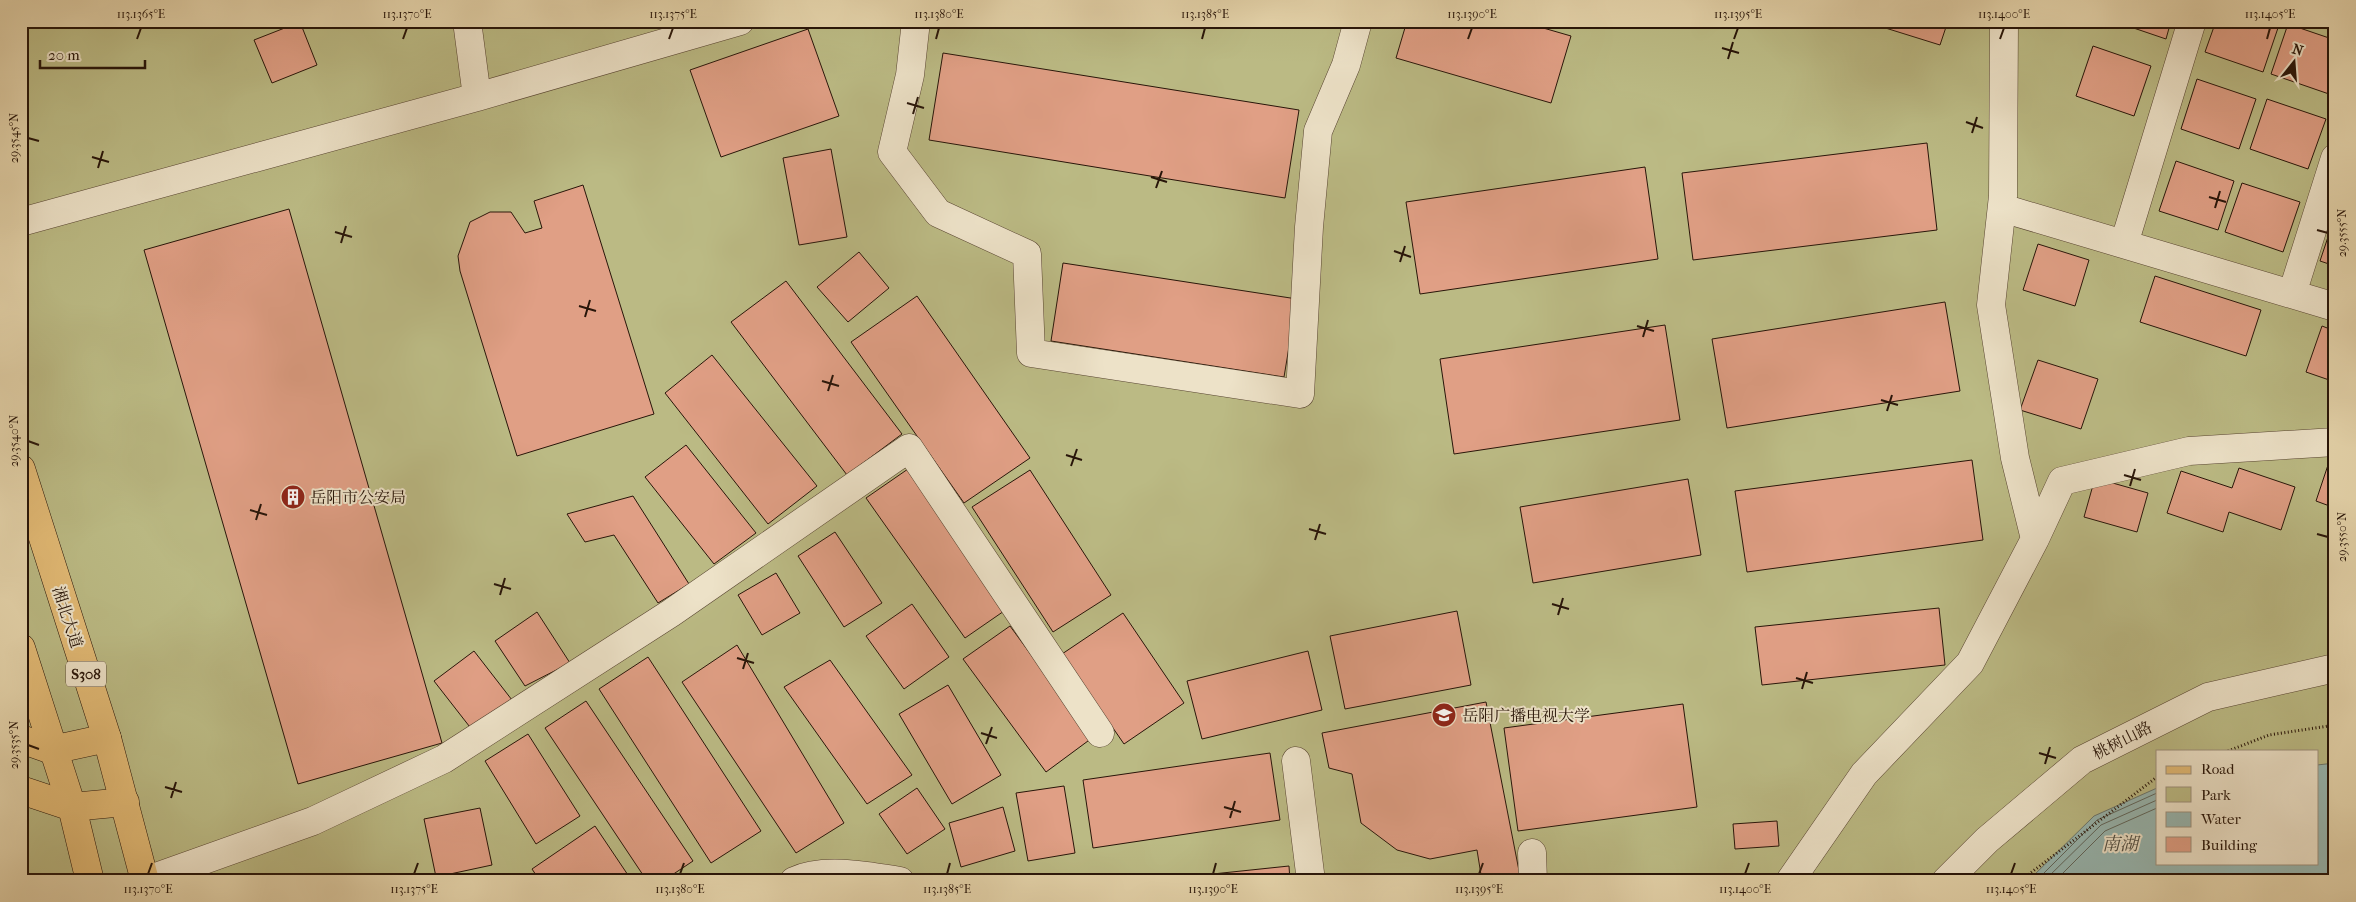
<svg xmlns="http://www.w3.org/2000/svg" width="2356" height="902" font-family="'IM FELL French Canon','Noto Serif SC',serif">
<rect width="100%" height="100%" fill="#e4d3aa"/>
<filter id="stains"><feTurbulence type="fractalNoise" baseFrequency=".004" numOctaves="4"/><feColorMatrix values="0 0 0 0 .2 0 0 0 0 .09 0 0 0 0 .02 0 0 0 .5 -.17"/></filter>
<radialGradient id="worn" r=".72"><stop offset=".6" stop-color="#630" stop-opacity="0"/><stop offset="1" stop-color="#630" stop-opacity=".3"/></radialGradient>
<!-- green -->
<path fill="#bbba84" stroke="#726846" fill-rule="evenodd" d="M21 21H2335V881H21ZM2157 751H2317V863H2157Z"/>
<!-- water -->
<path fill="#97b6b0" stroke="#6b766d" d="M2335 763V881H2028L2094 816 2157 788V863H2317V765Z"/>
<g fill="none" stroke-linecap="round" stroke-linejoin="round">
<!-- shore -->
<path stroke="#60665c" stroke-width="1" d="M2036 881 2097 820 2157 793
M2044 881 2101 825 2157 800
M2055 881 2105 831 2157 808"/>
</g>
<!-- building -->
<path fill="#e09f85" stroke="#281509" d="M262 21H287L262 28Z
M1298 21H1347L1346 29Z
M1407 21H1519L1571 36 1551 103 1396 58Z
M1863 21H1948L1940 45Z
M2113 21H2171L2166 39Z
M2216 21 2280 22 2263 72 2205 52Z
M300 22 317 65 272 83 254 40Z
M2288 24 2335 40V77L2329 94 2271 74Z
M808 29 839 116 721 157 690 70Z
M2093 46 2151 66 2134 116 2076 96Z
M943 53 1299 110 1285 198 929 140Z
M2197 79 2256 99 2239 149 2181 129Z
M2267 99 2326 119 2308 169 2250 149Z
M1927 143 1937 230 1693 260 1682 173Z
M831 149 847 237 799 245 783 158Z
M2176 161 2234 181 2218 230 2159 211Z
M1645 167 1658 259 1420 294 1406 202Z
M2242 183 2300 202 2283 252 2225 232Z
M583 185 654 414 517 456 460 271 458 256 470 222 490 212H511L525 233 542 228 534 201Z
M289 209 442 743 298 784 144 250Z
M2335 216V266L2320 261Z
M2038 244 2089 260 2075 306 2023 290Z
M859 252 889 288 848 322 817 287Z
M1063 263 1297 299 1284 377 1051 341Z
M2155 276 2261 310 2246 356 2140 322Z
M786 281 902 434 847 475 731 322Z
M917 296 1030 458 964 503 851 342Z
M1945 302 1960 391 1727 428 1712 339Z
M1665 325 1680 420 1454 454 1440 359Z
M2322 326 2335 331V382L2306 372Z
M712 355 817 486 768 524 665 393Z
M2038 360 2098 379 2081 429 2020 410Z
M686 445 756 533 714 564 645 477Z
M2330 459 2335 461V508L2316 501Z
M1972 460 1983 540 1747 572 1735 491Z
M2239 468 2295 487 2281 530 2229 512 2223 532 2167 513 2181 471 2232 488Z
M908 469 1007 609 965 638 866 498Z
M1030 470 1111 595 1053 632 972 507Z
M2095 478 2148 493 2137 532 2084 517Z
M1688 479 1701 555 1533 583 1520 507Z
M633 496 689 584 658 603 614 535 585 542 567 514Z
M835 532 882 603 844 627 798 556Z
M776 573 800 613 762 635 738 595Z
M912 604 949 657 904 689 866 636Z
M1939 608 1945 665 1762 685 1755 627Z
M1457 611 1471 685 1345 709 1330 636Z
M537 612 570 663 525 686 495 641Z
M1123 613 1184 703 1124 744 1062 654Z
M1010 626 1092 738 1046 772 963 659Z
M737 645 844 823 796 853 682 682Z
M474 651 512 700 473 731 434 681Z
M1308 651 1322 710 1202 739 1187 681Z
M648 657 761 831 711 863 599 689Z
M830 660 912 775 867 804 784 687Z
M948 685 1001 775 952 804 899 714Z
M586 701 693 861 663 881H647L545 728Z
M1486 702 1521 881H1482L1477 850 1430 859 1397 850 1361 823 1352 774 1329 768 1322 733Z
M1683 704 1697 807 1518 831 1504 728Z
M528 734 580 816 536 844 485 761Z
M1270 753 1280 820 1093 848 1083 780Z
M1064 786 1075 853 1028 861 1016 793Z
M917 788 945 829 907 854 879 814Z
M1003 807 1015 851 961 867 949 823Z
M480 808 492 865 436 877 424 819Z
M1777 821 1779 846 1735 849 1733 824Z
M595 826 632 881H540L532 869Z
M1289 866 1290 881H1146Z"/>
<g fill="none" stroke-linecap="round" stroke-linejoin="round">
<defs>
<path id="minor" d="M916 21 910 75 892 152 938 213 1027 254 1031 353 1300 394 1309 227 1318 131 1346 65 1358 21
M2004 21 2003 196 1991 305 2015 458 2035 539
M477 97 740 21
M2002 208 2335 307
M21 222 477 97 467 21
M2124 244 2192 21
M2292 294 2335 158
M1296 761 1311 881
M1532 853 1533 881
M145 881 313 821 444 759 671 613 909 448 1100 733
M794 881C823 867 869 876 900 881
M1790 881 1864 774 1970 663 2035 539 2062 481 2189 451 2335 442
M1946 881 1987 840 2082 760 2208 697 2335 668"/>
<path id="major" d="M21 739 52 750 107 738
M21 790 72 807 125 802"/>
<path id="highway" d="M21 469 107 738 145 881
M21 648 72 807 90 881"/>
</defs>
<!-- minor casing -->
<use href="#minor" stroke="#574431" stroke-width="29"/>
<!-- major casing -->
<use href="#major" stroke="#281509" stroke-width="29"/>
<!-- highway casing -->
<use href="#highway" stroke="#281509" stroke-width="29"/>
<!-- path -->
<path stroke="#281509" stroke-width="3" stroke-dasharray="1 2.5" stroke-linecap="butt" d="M2228 751 2269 735 2335 725
M2020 881 2157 777"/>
<!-- minor -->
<use href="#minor" stroke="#ede2c8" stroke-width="28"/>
<!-- major -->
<use href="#major" stroke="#e2ba75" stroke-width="28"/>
<!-- highway -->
<use href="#highway" stroke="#e2ba75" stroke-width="28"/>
</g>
<!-- ticks -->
<path fill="none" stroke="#281509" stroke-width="2" d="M137 39 141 28M403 39 407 28M669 39 673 28M936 39 939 28M1202 39 1205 28M1468 39 1472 28M1734 39 1738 28M2000 39 2004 28M2267 39 2270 28M1722 48 1739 53M1728 59 1733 42M907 103 924 108M913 114 918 97M1966 122 1983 128M1972 133 1977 117M28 138 39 141M92 157 109 162M98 168 103 151M1151 177 1167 182M1156 188 1162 171M2209 197 2226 202M2215 208 2220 191M2317 230 2328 233M335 232 352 237M341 243 346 226M1394 251 1411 257M1400 262 1405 246M579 306 596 311M585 317 590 300M1637 326 1654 331M1643 337 1648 320M822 381 839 386M828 391 833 375M1881 400 1898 405M1887 411 1892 395M28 441 39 445M1066 455 1082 460M1071 466 1077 449M2124 475 2141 480M2130 486 2135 469M250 510 267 515M256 520 261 504M1309 529 1326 534M2317 534 2328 537M1315 540 1320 524M494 584 511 589M500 595 505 578M1552 604 1569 609M1558 615 1563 598M737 658 754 663M743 669 748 653M1796 678 1813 683M1802 689 1807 672M981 733 997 738M986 744 992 727M28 745 39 749M2039 753 2056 758M2045 764 2050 747M165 787 182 792M171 798 176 782M1224 807 1241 812M1230 818 1235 801M148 874 152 863M414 874 418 863M680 874 684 863M947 874 950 863M1213 874 1216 863M1479 874 1483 863M1745 874 1749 863M2011 874 2015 863"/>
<!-- icons -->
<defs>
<symbol id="building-disc" viewBox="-11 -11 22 22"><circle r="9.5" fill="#8f2418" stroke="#ede2c8"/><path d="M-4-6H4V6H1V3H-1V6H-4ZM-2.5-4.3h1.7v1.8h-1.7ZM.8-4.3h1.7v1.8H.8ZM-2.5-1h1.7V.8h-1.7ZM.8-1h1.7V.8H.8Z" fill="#fff"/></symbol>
<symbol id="university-disc" viewBox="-11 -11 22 22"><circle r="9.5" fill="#8f2418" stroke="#ede2c8"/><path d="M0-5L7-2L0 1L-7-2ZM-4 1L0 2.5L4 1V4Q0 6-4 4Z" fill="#fff"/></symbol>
</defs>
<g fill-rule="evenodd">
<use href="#building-disc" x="279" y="483" width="28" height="28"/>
<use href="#university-disc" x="1430" y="701" width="28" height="28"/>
</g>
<g text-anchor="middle" stroke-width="4" stroke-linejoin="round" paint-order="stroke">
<!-- shield labels -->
<rect fill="#ede2c8" stroke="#635242" stroke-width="1" x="66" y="661.5" width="40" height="25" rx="4"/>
<g font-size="15" font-weight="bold" fill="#281509">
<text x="86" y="679">S308</text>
</g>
<!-- poi labels -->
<g font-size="16" fill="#281509" stroke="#ede2c8" text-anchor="start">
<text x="310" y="503">岳阳市公安局</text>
<text x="1462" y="721">岳阳广播电视大学</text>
</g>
<!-- street labels -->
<g font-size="16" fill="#281509" stroke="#ede2c8">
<text transform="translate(68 617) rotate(72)" y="6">湘北大道</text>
<text transform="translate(2122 740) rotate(-27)" y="6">桃树山路</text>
</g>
<!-- water labels -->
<g font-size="18" font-style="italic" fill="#4f4d43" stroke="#ede2c8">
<text x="2120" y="850">南湖</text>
</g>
</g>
<!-- margin -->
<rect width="2356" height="902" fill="none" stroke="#e4d3aa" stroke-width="55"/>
<!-- legend -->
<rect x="2156" y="750" width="162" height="115" fill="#ede2c8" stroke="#9e907c"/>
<rect x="2166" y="766" width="25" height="8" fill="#e2ba75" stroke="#9e907c"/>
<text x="2201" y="774" font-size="15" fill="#281509">Road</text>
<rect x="2166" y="787" width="25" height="15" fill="#bbba84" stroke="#9e907c"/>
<text x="2201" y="800" font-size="15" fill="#281509">Park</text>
<rect x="2166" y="812" width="25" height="15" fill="#97b6b0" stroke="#9e907c"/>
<text x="2201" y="824" font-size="15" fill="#281509">Water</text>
<rect x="2166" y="837" width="25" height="15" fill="#e09f85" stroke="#9e907c"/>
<text x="2201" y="850" font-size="15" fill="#281509">Building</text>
<!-- north arrow -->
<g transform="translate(2294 62) rotate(17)" stroke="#ede2c8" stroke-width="4" paint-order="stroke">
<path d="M0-4L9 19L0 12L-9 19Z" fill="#281509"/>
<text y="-8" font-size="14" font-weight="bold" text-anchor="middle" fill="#281509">N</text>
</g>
<!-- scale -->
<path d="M40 60v8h105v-8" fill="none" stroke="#281509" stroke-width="2.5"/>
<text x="48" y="60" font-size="15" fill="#281509" stroke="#ede2c8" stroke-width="4" paint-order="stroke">20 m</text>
<rect x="28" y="28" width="2300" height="846" fill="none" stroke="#281509" stroke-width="2"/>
<g font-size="12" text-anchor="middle" fill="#281509">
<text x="141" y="18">113.1365°E</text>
<text x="407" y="18">113.1370°E</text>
<text x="673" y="18">113.1375°E</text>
<text x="939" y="18">113.1380°E</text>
<text x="1205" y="18">113.1385°E</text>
<text x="1472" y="18">113.1390°E</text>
<text x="1738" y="18">113.1395°E</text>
<text x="2004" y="18">113.1400°E</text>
<text x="2270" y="18">113.1405°E</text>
<text transform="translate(14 138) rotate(-90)" y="4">29.3545°N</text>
<text transform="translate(2342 233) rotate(-90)" y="4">29.3555°N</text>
<text transform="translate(14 441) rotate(-90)" y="4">29.3540°N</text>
<text transform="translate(2342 537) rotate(-90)" y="4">29.3550°N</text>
<text transform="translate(14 745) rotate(-90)" y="4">29.3535°N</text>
<text x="148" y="893">113.1370°E</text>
<text x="414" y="893">113.1375°E</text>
<text x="680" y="893">113.1380°E</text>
<text x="947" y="893">113.1385°E</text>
<text x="1213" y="893">113.1390°E</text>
<text x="1479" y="893">113.1395°E</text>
<text x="1745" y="893">113.1400°E</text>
<text x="2011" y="893">113.1405°E</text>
</g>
<rect width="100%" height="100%" filter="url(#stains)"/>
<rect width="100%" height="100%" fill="url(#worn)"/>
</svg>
